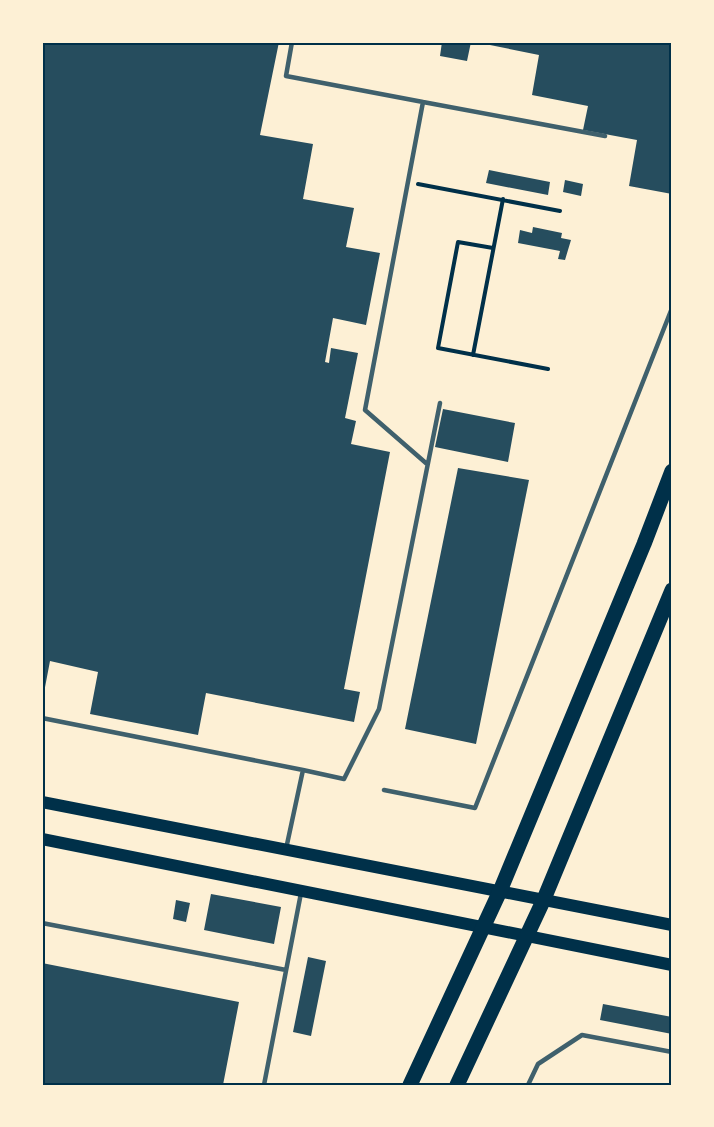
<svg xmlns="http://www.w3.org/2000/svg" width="714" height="1127" font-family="Ubuntu,sans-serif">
<rect width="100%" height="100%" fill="#fdf0d5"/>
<!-- building -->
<path fill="#264d5e" d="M42 42H279L260 135 313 144 303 199 354 208 346 247 380 253 366 325 333 318 325 362 329 363 331 348 358 353 345 418 356 421 351 444 390 452 344 689 360 692 354 722 206 693 198 735 90 714 98 672 50 661 42 703Z
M442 42H471L467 61 440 56Z
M475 42H672V194L629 186 637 140 583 130 588 106 532 95 539 55Z
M489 170 550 182 548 195 486 183Z
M565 180 583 184 581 196 563 192Z
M533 227 562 233 561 238 571 240 565 260 558 259 560 251 518 243 520 230 532 233Z
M443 409 515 423 508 462 435 447Z
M458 468 529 480 476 744 405 729Z
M211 894 281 907 274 944 204 930Z
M176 900 190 903 186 922 173 919Z
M308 957 326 961 311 1036 293 1032Z
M42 963 239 1002 223 1085H42Z
M603 1004 672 1017V1034L600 1020Z"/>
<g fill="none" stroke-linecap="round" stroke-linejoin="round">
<!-- path -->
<path stroke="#003049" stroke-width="4" d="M418 184 560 211
M493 248 458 242 438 348 548 369
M473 355 503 199"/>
<!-- service -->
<path stroke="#3f606c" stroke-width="4.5" d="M292 42 286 76 423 102
M427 464 365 410 423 102 605 136
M42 718 303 770
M384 790 475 808 672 308
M286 849 303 770 344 779 379 709 440 403
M42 923 286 970
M264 1085 301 893
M528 1085 538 1064 582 1035 672 1052"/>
<!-- secondary -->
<path stroke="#003049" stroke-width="12" d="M42 802 672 925
M42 839 672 965"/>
<!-- primary -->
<path stroke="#003049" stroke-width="15" d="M410 1085 500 891 644 544 672 471
M457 1085 544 899 672 590"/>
</g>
<!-- border -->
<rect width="714" height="1127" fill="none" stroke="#fdf0d5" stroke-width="87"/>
<rect x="44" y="44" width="626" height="1040" fill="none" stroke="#003049" stroke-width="2"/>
</svg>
